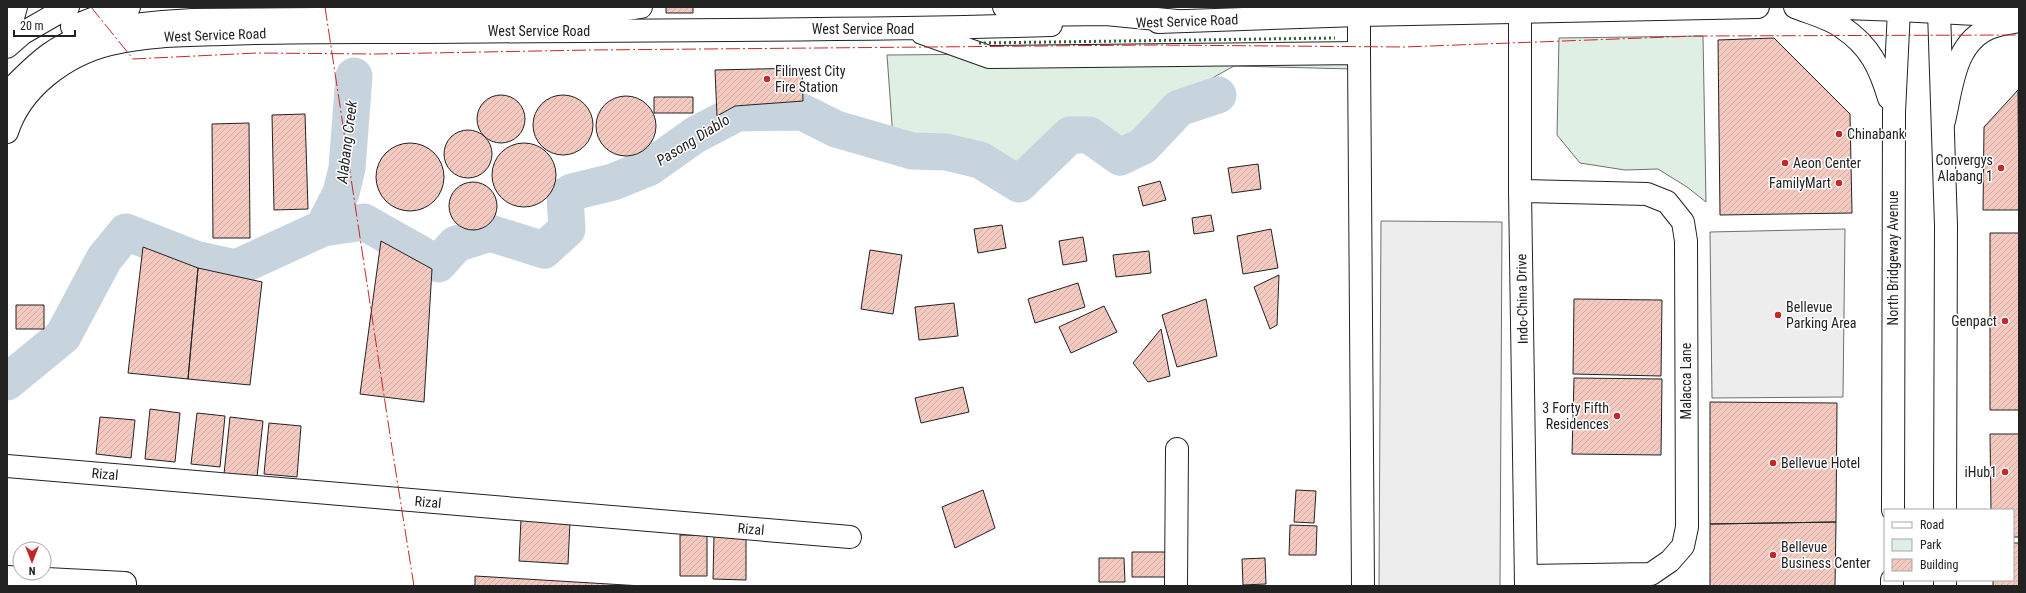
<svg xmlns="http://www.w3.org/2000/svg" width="2026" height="593" font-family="'Roboto Condensed',sans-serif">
<defs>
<pattern id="building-hatch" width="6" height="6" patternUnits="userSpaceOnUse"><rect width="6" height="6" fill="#f3c9c0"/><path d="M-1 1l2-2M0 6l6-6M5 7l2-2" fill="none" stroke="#d0aca5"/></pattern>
</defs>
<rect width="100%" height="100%" fill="#fff"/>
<!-- green -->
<path fill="#e0efe3" stroke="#6f6f6f" d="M1703 36 1706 202 1687 187 1658 169 1625 170 1580 163 1557 135 1559 38Z
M1253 52 1329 53 1353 69 1234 66 1178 97 1128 150 1087 129H1062L1017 178 979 150 893 138 887 55Z"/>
<!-- parking -->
<path fill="#ededed" stroke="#6f6f6f" d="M1381 221 1502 222 1500 586H1379Z
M1845 229 1843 397 1712 398 1710 232Z"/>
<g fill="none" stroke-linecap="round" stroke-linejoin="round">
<!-- river -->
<path stroke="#c7d3dd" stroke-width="37" d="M323 228 341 193 347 168 354 76
M7 382 63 336 104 259 126 232 195 259 236 268 323 228 364 222 438 264 456 244 490 233 544 250 567 229 565 196 572 192 613 182 650 167 695 135 737 113 802 112 836 129 912 151 946 152 980 160 1019 184 1070 135H1089L1120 157 1143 146 1179 108 1218 95"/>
</g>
<!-- building -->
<path fill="url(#building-hatch)" stroke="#222" d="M666 7H693V13H666Z
M1774 38 1850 114 1852 213 1720 215 1718 40Z
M802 68 803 101 735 106 717 116 715 70Z
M2018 90 2019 210H1983L1984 127Z
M533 125a30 30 0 1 1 60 0a30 30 0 1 1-60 0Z
M477 119a24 24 0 1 1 48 0a24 24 0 1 1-48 0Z
M596 126a30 30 0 1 1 60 0a30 30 0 1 1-60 0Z
M654 97H693V113H654Z
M305 114 308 209 274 210 272 115Z
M249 123 250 238H213L212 124Z
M444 154a24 24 0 1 1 48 0a24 24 0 1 1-48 0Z
M376 177a34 34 0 1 1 68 0a34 34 0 1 1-68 0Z
M492 175a32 32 0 1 1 64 0a32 32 0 1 1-64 0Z
M1258 164 1261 189 1232 193 1228 168Z
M1160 181 1166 200 1143 206 1138 187Z
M449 206a24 24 0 1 1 48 0a24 24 0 1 1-48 0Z
M1211 215 1214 231 1194 234 1192 218Z
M1002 225 1006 248 978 253 974 229Z
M1271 229 1278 268 1243 274 1237 236Z
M1990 233H2019V410H1990Z
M1083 237 1087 261 1063 265 1059 241Z
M381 241 432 269 424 402 360 394Z
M143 247 198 268 188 379 128 373Z
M870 250 902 255 893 314 861 309Z
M1149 251 1151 273 1116 277 1113 255Z
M198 268 262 282 250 385 188 379Z
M1279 275 1277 325 1270 329 1254 287Z
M1078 283 1085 307 1035 323 1028 299Z
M1206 299 1217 356 1177 367 1162 315Z
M1574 299 1662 300 1661 376 1573 374Z
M954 303 958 336 919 340 915 307Z
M16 305H44V329H16Z
M1104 306 1117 332 1071 353 1059 327Z
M1161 329 1170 376 1148 382 1133 363Z
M1574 378 1662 379 1661 455 1572 454Z
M963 387 969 412 921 423 915 398Z
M1710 402 1837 403 1836 522 1710 524Z
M150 409 180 413 175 462 145 459Z
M197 413 225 416 220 467 191 464Z
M100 417 135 420 131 458 96 454Z
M230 417 263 421 257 477 224 474Z
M269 423 301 426 297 477 264 474Z
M1990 434H2019V537H2013V510H1991Z
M983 490 995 528 955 548 942 507Z
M1296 490 1316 491 1314 523 1294 522Z
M521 519 570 522 568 564 519 561Z
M1836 522 1835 586H1710V524Z
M1290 525 1317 526 1316 555H1289Z
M680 535H707V576H680Z
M714 535H746V580L713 579Z
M2013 543H2019V586H1993V580H2013Z
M1132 552H1166V577H1132Z
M1099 558H1124L1125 582H1099Z
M1265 558 1266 584 1243 585 1242 559Z
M475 576 642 586H475Z"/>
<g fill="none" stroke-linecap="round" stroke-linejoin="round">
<defs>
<path id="minor" d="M1520 13V191L1526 586
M1359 15V53
M1520 191 1647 194 1667 202 1683 222 1686 241 1687 527 1683 546 1670 561 1651 574 1526 576
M7 466 850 537
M7 577 125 583V586
M1176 586 1177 449"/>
<path id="major" d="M1795 7C1810 13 1830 18 1843 28 1870 46 1880 68 1889 98
M1818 7 1899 10 1894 112 1893 510
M1939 11 1946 226 1945 510
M1158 22 1359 15 1758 7
M922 33 989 57 1359 53 1363 586
M7 132C21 88 65 55 110 44 147 35 186 35 224 34 292 31 362 32 430 32 637 30 844 31 1051 25
M1945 580V586
M1892 586V580"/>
<path id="highway" d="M1004 7 1025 15 1106 14 1177 21
M1899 7V10L2014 16
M72 27 105 14 129 7
M7 39 16 7
M7 47 23 33 68 7
M7 93C20 80 33 66 48 55 89 25 144 23 192 20L576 17 641 7
M1944 121C1952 87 1954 41 1992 27 2001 24 2010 23 2019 21"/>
</defs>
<!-- minor casing -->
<use href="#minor" stroke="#222" stroke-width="24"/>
<!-- major casing -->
<use href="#major" stroke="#222" stroke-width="24"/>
<!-- highway casing -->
<use href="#highway" stroke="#222" stroke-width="24"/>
<!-- minor -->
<use href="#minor" stroke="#fff" stroke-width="22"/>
<!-- major -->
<use href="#major" stroke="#fff" stroke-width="22"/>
<!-- highway -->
<use href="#highway" stroke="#fff" stroke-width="22"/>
<!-- hedge -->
<path stroke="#2f5e38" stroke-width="3" stroke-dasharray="2 3" stroke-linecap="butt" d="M979 43 1335 38"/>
<!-- power -->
<path stroke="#c62828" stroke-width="1" stroke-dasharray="14 3 2 3" stroke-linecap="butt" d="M91 7 133 59 257 53 376 54 592 50 1153 45 1404 47 1696 36 2019 35
M325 7 392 448 414 586"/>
</g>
<!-- markers -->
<g fill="#c62828" stroke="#fff" stroke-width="1.5">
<circle cx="767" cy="79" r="4"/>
<circle cx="1839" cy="134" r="4"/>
<circle cx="1785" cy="163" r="4"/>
<circle cx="2001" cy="168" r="4"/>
<circle cx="1839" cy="183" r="4"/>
<circle cx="1778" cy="315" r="4"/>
<circle cx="2005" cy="321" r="4"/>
<circle cx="1617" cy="416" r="4"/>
<circle cx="1773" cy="463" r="4"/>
<circle cx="2005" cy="472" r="4"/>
<circle cx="1773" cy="555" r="4"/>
</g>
<g text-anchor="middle" stroke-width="3" stroke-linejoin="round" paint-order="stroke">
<!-- street labels -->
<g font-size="14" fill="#222" stroke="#fff">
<text transform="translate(1187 21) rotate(-2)" y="5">West Service Road</text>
<text x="863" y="34">West Service Road</text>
<text x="539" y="36">West Service Road</text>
<text transform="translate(215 35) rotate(-2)" y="5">West Service Road</text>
<text transform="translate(1893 258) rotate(-90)" y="5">North Bridgeway Avenue</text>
<text transform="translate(1522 299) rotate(-91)" y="5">Indo-China Drive</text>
<text transform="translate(1686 381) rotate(-90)" y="5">Malacca Lane</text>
<text transform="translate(105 474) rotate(5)" y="5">Rizal</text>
<text transform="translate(428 502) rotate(5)" y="5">Rizal</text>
<text transform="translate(751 529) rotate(5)" y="5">Rizal</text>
</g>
<!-- poi labels -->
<g font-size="14" fill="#222" stroke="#fff" text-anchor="start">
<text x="775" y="76">Filinvest City<tspan x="775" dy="16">Fire Station</tspan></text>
<text x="1847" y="139">Chinabank</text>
<text x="1993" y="165" text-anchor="end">Convergys<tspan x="1993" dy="16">Alabang 1</tspan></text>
<text x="1793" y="168">Aeon Center</text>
<text x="1831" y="188" text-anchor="end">FamilyMart</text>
<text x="1786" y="312">Bellevue<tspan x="1786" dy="16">Parking Area</tspan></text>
<text x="1997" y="326" text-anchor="end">Genpact</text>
<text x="1609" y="413" text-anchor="end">3 Forty Fifth<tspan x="1609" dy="16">Residences</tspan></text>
<text x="1781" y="468">Bellevue Hotel</text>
<text x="1997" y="477" text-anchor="end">iHub1</text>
<text x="1781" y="552">Bellevue<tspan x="1781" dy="16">Business Center</tspan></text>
</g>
<!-- water labels -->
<g font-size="15" font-style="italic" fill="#222" stroke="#fff">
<text transform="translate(693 140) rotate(-32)" y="5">Pasong Diablo</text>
<text transform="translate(347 142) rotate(-83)" y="5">Alabang Creek</text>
</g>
</g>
<!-- border -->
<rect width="2026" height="593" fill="none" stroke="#222222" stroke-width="16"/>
<!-- legend -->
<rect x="1884" y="509" width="130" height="72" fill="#ffffff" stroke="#a7a7a7"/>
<rect x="1892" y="522" width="20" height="6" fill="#ffffff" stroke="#a7a7a7"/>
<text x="1920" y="529" font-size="12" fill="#222222">Road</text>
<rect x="1892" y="539" width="20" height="12" fill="#e0efe3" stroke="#a7a7a7"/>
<text x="1920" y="549" font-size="12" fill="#222222">Park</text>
<rect x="1892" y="559" width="20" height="12" fill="url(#building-hatch)" stroke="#a7a7a7"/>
<text x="1920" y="569" font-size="12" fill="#222222">Building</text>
<!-- north arrow -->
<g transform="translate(32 561) rotate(180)"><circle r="19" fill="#ffffff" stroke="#a7a7a7"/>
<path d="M0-3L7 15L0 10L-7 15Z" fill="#c62828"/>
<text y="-6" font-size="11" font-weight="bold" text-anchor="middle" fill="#222222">N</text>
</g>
<!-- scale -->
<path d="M14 30v6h61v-6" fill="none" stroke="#222222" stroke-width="2"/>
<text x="20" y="30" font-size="12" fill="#222222" stroke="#ffffff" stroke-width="3" paint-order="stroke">20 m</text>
</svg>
